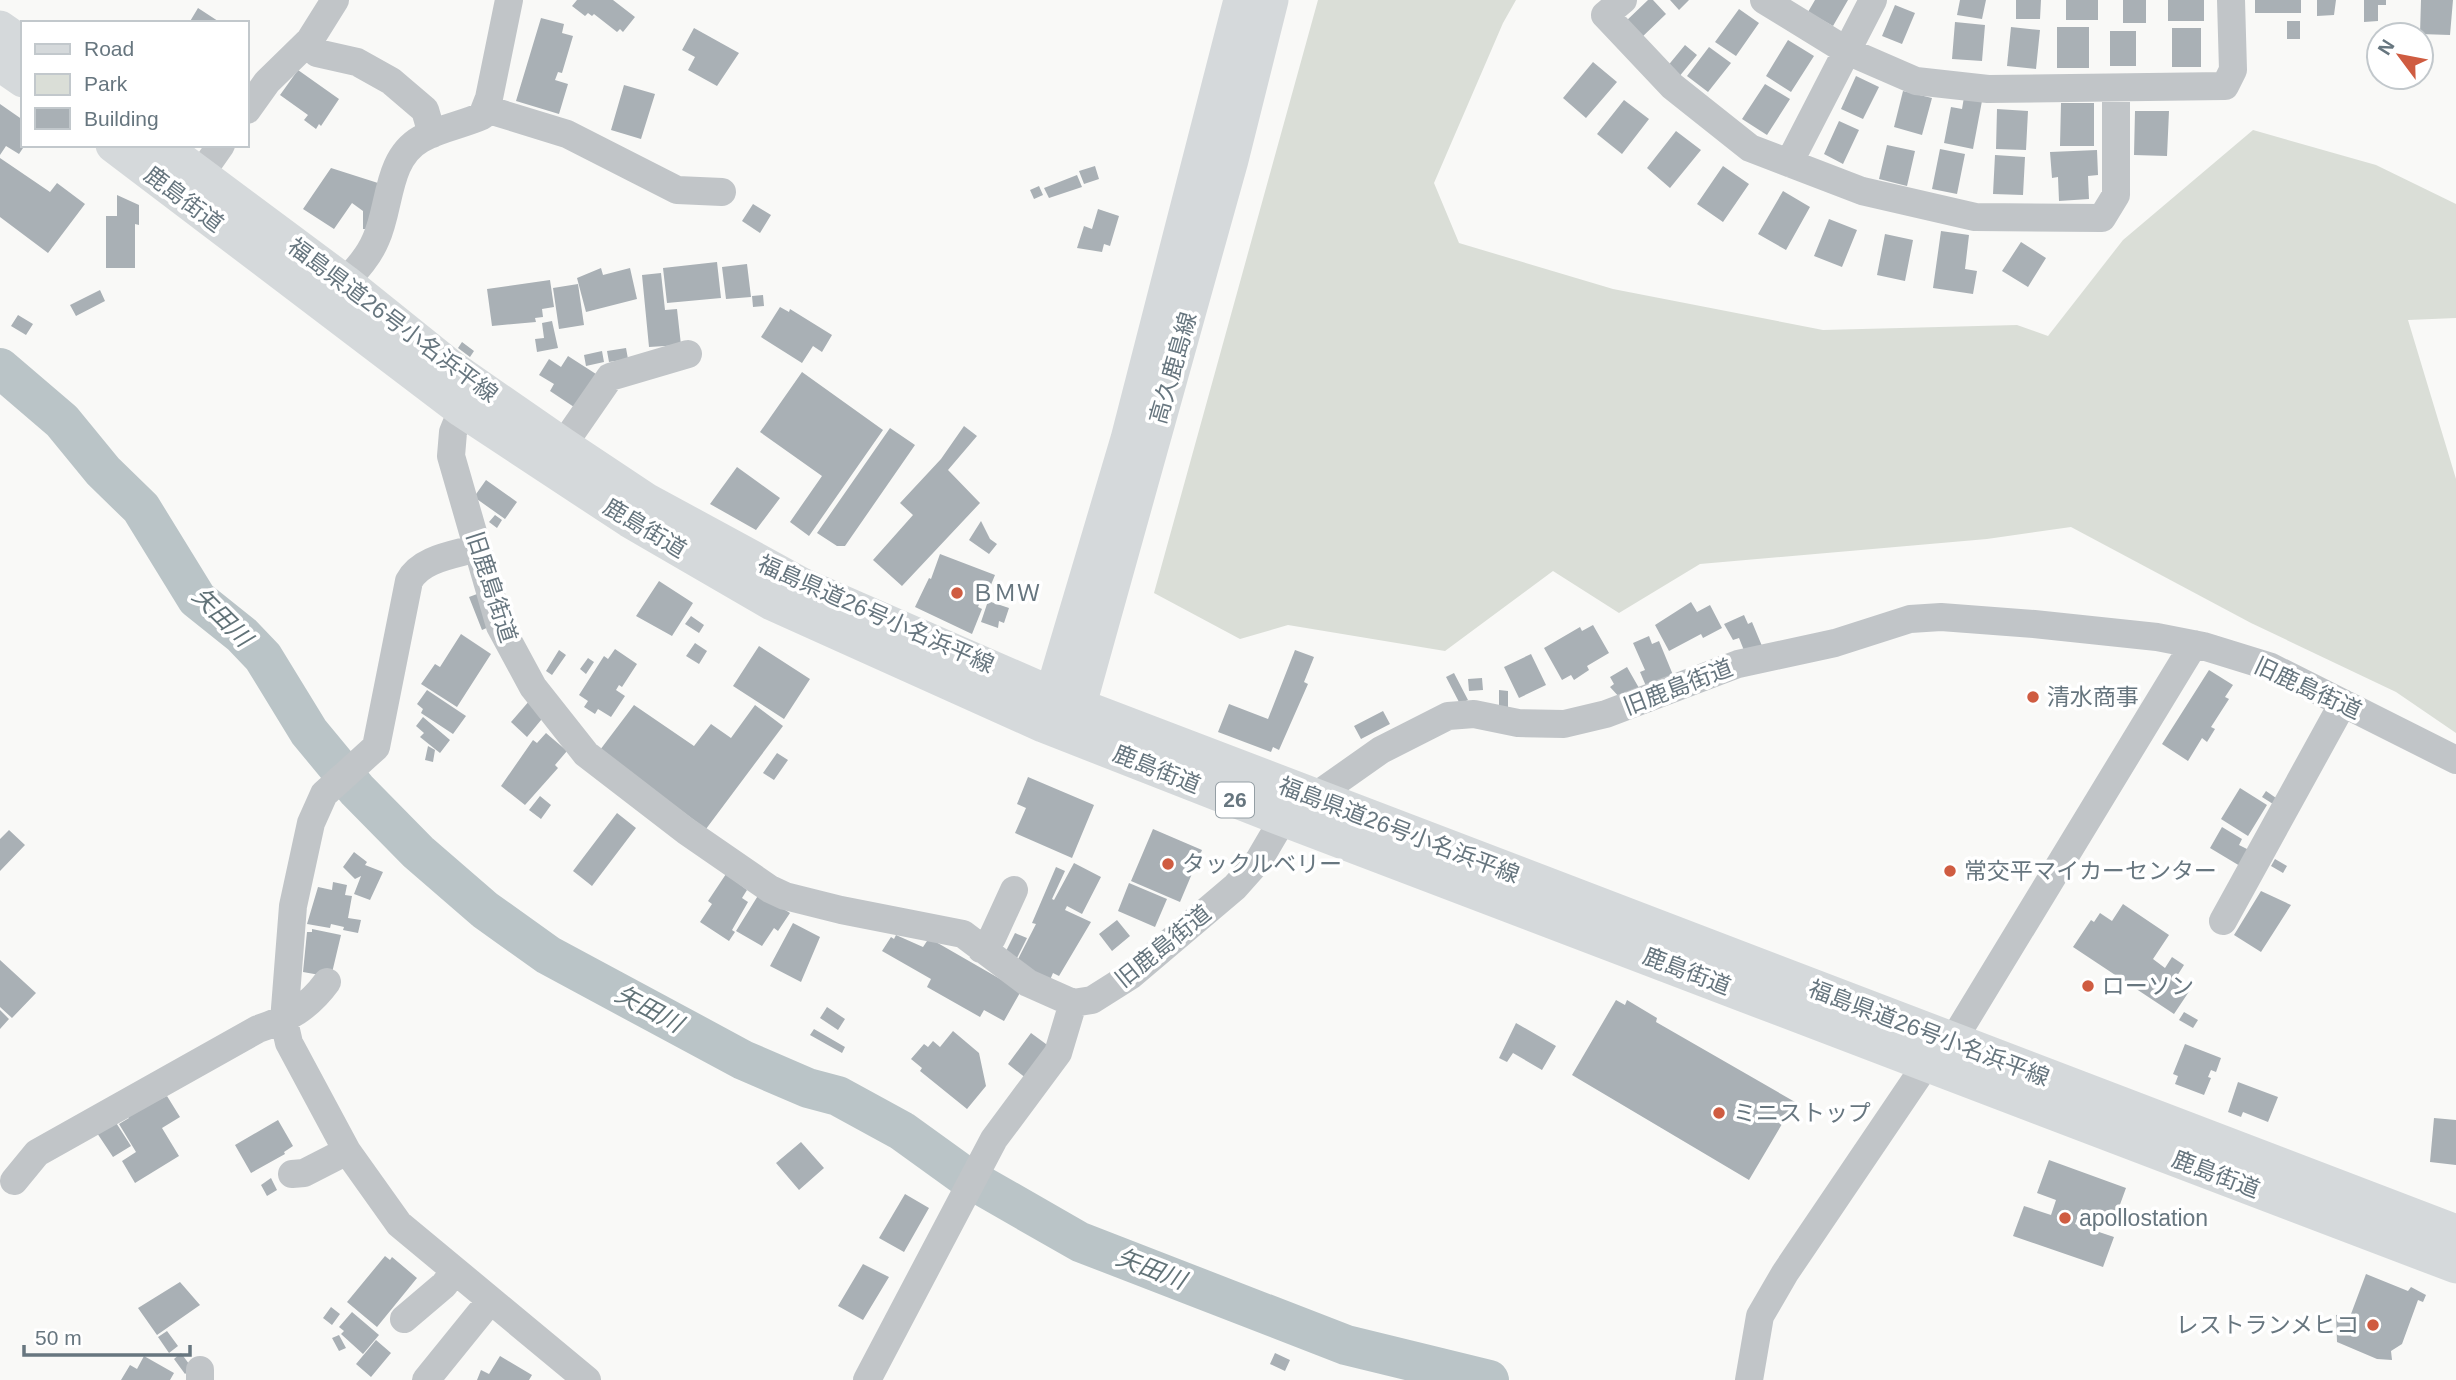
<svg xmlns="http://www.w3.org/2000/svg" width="2456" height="1380" font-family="Helvetica,'Noto Sans JP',sans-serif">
<rect width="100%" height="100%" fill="#f9f9f7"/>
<!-- green -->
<path fill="#daded7" d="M1318 0H1516L1503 23 1434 183 1459 243 1613 289 1823 330 2017 325 2048 336 2123 240 2253 130 2376 165 2456 204V318L2408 320 2456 479V733L2396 692 2251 623 2071 527 1987 539 1700 564 1619 613 1553 571 1445 651 1288 625 1240 639 1154 593Z"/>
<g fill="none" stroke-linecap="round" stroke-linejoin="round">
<!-- river -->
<path stroke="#bac4c7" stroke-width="40" d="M0 368 62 421 103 471 141 508 197 599 242 635 263 657 309 732 357 790 418 852 485 910 548 955 743 1060 808 1088 838 1096 902 1131 963 1175 1080 1242 1346 1345 1489 1380"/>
</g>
<!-- building -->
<path fill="#a9b0b5" d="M577 0H613L635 17 623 32 620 29 617 32 594 14 592 16 588 13 585 16 572 6Z
M1648 0H1653L1666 14 1640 39 1624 23Z
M1670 0H1689L1679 10Z
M1815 0H1848L1833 26 1808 12Z
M1960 0H1986L1982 19 1957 15Z
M2016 0H2041L2040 19H2016Z
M2066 0H2098V20H2066Z
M2123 0H2146V23H2123Z
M2168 0H2204V21H2168Z
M2255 0H2301V13H2255Z
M2317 0H2336L2334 15 2317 16Z
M2364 0H2386V5H2378V21L2364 22Z
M2421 0H2453L2450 35 2420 34Z
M1895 5 1915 13 1902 44 1882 36Z
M198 8 221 23H189Z
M1739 9 1759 23 1736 56 1715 42Z
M541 18 564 24 562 33 573 36 562 73 558 72 555 80 568 84 559 114 516 101Z
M2287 21H2300V39H2287Z
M1955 22 1985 25 1982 61 1952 59Z
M2011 27 2040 30 2036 69 2007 66Z
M2057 27H2089V68H2057Z
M694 28 739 53 717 86 688 70 695 57 682 50Z
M2172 28H2201V67H2172Z
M2110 31H2136V66H2110Z
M1788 40 1814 56 1791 92 1766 76Z
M1685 45 1697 55 1678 78 1666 68Z
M1709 47 1731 63 1708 92 1687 76Z
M1593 62 1617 82 1586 118 1563 98Z
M298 70 339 99 321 126 319 124 316 129 304 120 308 115 280 95Z
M1856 76 1879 87 1863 119 1841 109Z
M1765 84 1790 99 1767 135 1742 119Z
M624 85 655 94 641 139 611 130Z
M1903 91 1932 98 1922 135 1894 127Z
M1964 97 1982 101 1973 149 1944 143 1951 107 1962 109Z
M1624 100 1649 119 1622 154 1597 134Z
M2061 103H2094V146H2060Z
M0 104 23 120 25 145 19 154 6 146 0 155Z
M1997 109 2028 111 2026 150 1996 149Z
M2135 111H2169L2167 156 2134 155Z
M1839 121 1859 130 1843 164 1824 154Z
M1676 131 1701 150 1670 188 1647 168Z
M1887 145 1915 151 1907 186 1879 179Z
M1940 149 1965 154 1957 194 1932 189Z
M2097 150 2098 175 2088 176 2089 199 2059 201 2058 177 2052 178 2050 152Z
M1995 155 2025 157 2023 195 1993 194Z
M0 158 50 192 57 183 85 204 48 253 0 217Z
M1095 166 1099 179 1084 184 1079 171Z
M1723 166 1749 184 1723 222 1697 204Z
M331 168 378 183 369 229H363V211L352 203 334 229 303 209Z
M1077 175 1082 187 1049 198 1044 188Z
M1039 186 1043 195 1034 199 1030 190Z
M1783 191 1810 207 1786 250 1758 234Z
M117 195 139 205V225L135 224V268H106V216H117Z
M753 204 771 215 760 233 742 221Z
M1098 209 1119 216 1110 246 1104 244 1102 252 1077 248 1084 226 1092 229Z
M1829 219 1857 230 1842 267 1814 256Z
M1941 231 1969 235 1965 269 1977 271 1973 294 1933 288Z
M1885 234 1913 240 1905 281 1877 275Z
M2021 242 2046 258 2028 287 2002 271Z
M717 262 721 298 667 303 663 268Z
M747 264 751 297 726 299 722 267Z
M601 268 603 275 630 268 637 299 586 312 577 278Z
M661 273 665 310 677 309 681 345 649 347 642 275Z
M550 280 554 307 542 309 543 317 535 318 536 322 492 326 487 289Z
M578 284 584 325 559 329 553 288Z
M100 290 105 301 76 316 70 305Z
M763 295 764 306 753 307 752 296Z
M780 307 789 312 790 309 832 335 822 352 813 346 802 363 761 337Z
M18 315 33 324 26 335 11 326Z
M552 321 558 348 537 352 535 339 544 338 542 323Z
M462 342 474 351 470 357 458 348Z
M626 348 628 359 609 362 607 351Z
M602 351 604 362 586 366 584 355Z
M568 356 596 374 574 407 550 391 554 384 539 375 549 359 561 367Z
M802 372 883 430 809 536 790 522 822 476 760 432Z
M964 426 977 436 948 470 980 503 902 586 873 560 913 515 900 503 941 459Z
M890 428 915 445 845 546H837L817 533Z
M737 467 780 498 756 530 710 504Z
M486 480 517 502 505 519 474 497Z
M495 515 502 520 497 528 489 522Z
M981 521 990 539 997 544 989 554 969 540Z
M940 554 995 575 983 604 980 602 978 607 982 609 972 634 915 607 929 578 931 579Z
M659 581 693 603 672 636 636 616Z
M477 594 489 627 482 630 469 597Z
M988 601 1009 608 1004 623 999 621 998 628 981 622Z
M1691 602 1697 612 1710 605 1722 628 1703 638 1701 634 1669 651 1655 625Z
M1744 615 1748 624 1752 622 1762 646 1745 653 1739 638 1733 640 1724 624Z
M691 616 704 625 699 633 685 624Z
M1593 625 1609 653 1587 666 1589 670 1574 680 1571 675 1562 680 1544 648 1580 627 1582 631Z
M461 634 491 654 457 707 421 684 435 664 440 667Z
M1649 636 1652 644 1659 641 1673 675 1646 686 1640 672 1645 670 1633 643Z
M695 643 707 651 699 664 686 656Z
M759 646 810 679 784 719 733 686Z
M615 649 637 664 622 687 619 685 616 690 625 696 611 717 598 709 595 714 584 707 588 701 579 695 604 656 608 659Z
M559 650 566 655 552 675 546 671Z
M1295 650 1314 657 1304 682 1308 684 1279 750 1273 747 1271 752 1218 732 1229 704 1268 719Z
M1531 654 1546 685 1519 698 1504 667Z
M588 658 594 662 586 674 580 669Z
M1627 667 1639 688 1621 699 1610 687 1614 684 1610 677Z
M2209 670 2233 685 2225 697 2229 699 2211 727 2215 729 2207 742 2202 738 2188 761 2162 744Z
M1454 673 1468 700 1460 704 1446 677Z
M1482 678 1483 690 1469 691 1468 679Z
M427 690 466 716 453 734 421 713 423 709 417 704Z
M1499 690 1508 691V708H1499Z
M530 700 546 714 527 737 511 722Z
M634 705 694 746 711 724 731 738 755 705 783 726 706 829 600 750Z
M1383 711 1390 724 1361 739 1354 726Z
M423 717 450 740 440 753 420 737 424 733 416 726Z
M546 733 567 751 555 765 558 768 525 805 501 786 533 740 537 743Z
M428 746 435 750 433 762 425 760Z
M777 753 788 760 774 780 763 773Z
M1028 777 1094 805 1072 858 1015 833 1026 808 1017 804Z
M2240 788 2267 805 2248 836 2221 819Z
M2266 791 2276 798 2273 804 2262 797Z
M540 796 551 805 541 819 529 810Z
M617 813 636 828 592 886 573 871Z
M2222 827 2242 839 2239 845 2249 850 2240 866 2210 848Z
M1153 829 1202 850 1180 902 1131 881Z
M9 830 25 845 0 871V839Z
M354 852 367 862 365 865 383 872 370 900 354 894 361 876 355 879 343 867Z
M2275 859 2287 866 2283 873 2271 866Z
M1074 863 1101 877 1082 914 1067 906 1065 910 1091 922 1059 976 1053 973 1050 980 1016 963 1036 924 1032 923 1056 867 1065 871 1052 899 1054 900Z
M726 874 747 890 742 898 748 902 732 930 735 932 729 941 700 922 712 904 708 901Z
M333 882 347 885 345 895 352 896 348 918 361 920 358 933 343 930 344 927 331 924 330 928 307 924 318 887 332 890Z
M1129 883 1167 899 1155 927 1118 911Z
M2261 891 2291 905 2261 952 2234 935Z
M759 894 790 913 778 931 774 928 762 946 736 931Z
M2123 904 2169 935 2153 959 2165 968 2172 957 2184 965 2177 976 2192 987 2174 1014 2073 947 2091 920 2094 922 2100 913 2112 921Z
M1117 920 1130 936 1112 951 1099 934Z
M793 923 820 937 801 982 770 966Z
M312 929 341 935 331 977 303 972 307 932H312Z
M1015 933 1027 938 1017 958 1005 953Z
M896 935 923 947 929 938 1021 991 1004 1021 984 1010 980 1017 927 987 931 979 882 951 891 937 894 939Z
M0 960 36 993 12 1018 0 1007Z
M1616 1000 1625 1005 1627 1000 1657 1018 1656 1022 1795 1102 1749 1180 1572 1075Z
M827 1007 845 1019 838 1030 820 1018Z
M0 1010 9 1019 0 1029Z
M2184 1012 2198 1020 2193 1028 2179 1020Z
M1516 1023 1556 1046 1542 1070 1513 1053 1507 1062 1499 1058Z
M814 1029 845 1047 842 1053 810 1035Z
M953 1031 979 1053 986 1086 967 1109 920 1071 922 1068 911 1059 924 1044 928 1047 933 1041 940 1047Z
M1031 1033 1050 1047 1027 1079 1008 1064Z
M2185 1044 2221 1058 2216 1072 2211 1070 2208 1077 2211 1078 2204 1095 2175 1084 2178 1076 2173 1074Z
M2238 1082 2278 1097 2268 1122 2243 1112 2241 1117 2228 1112Z
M167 1096 180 1117 162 1128 179 1156 135 1183 122 1161 136 1152 119 1124 129 1118 127 1115Z
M113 1118 131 1146 113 1157 95 1130Z
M2434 1118 2456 1120V1165L2430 1162Z
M278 1120 293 1146 284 1152 285 1154 251 1173 235 1145Z
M801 1142 824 1168 799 1190 776 1163Z
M2049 1160 2126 1188 2114 1221 2081 1209 2075 1224 2114 1237 2103 1267 2013 1236 2024 1206 2051 1215 2056 1200 2037 1193Z
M271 1178 277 1190 267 1196 261 1185Z
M905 1194 929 1208 904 1252 879 1238Z
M385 1256 390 1260 392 1257 417 1278 377 1327 347 1302Z
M863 1264 889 1277 863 1320 838 1306Z
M2366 1274 2408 1291 2411 1287 2426 1295 2423 1302 2418 1300 2402 1344 2391 1351 2392 1360 2377 1359 2337 1342 2336 1315 2351 1314Z
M180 1282 200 1305 157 1335 138 1308Z
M331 1307 340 1314 332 1325 323 1318Z
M352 1312 379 1335 363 1354 341 1334 344 1331 339 1327Z
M167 1331 178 1346 169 1353 158 1337Z
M339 1335 346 1348 339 1351 332 1338Z
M376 1340 391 1353 371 1377 356 1364Z
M181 1353 192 1368 185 1374 174 1359Z
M1275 1353 1290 1360 1285 1371 1270 1364Z
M144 1356 174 1373 170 1380H121L130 1365 137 1369Z
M500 1356 532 1375 529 1380H477L481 1370 489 1374Z"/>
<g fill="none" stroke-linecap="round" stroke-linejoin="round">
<!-- minor -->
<path stroke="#c1c5c8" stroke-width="28" d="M335 0 310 40 317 53 357 62 391 81 425 110 432 134
M1623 0 1605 15 1672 86 1750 148 1862 191 1975 217 2102 218 2116 195V89
M1764 0 1847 51 1916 81 1988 89 2225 86 2233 70 2231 0
M486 109 567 134 677 190 722 192
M247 110 267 82 310 40
M1789 163 1873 0
M200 175 221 145
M345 282C357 269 369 256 376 239 391 206 386 159 421 139 440 128 462 125 482 116L489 98 509 0
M462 410 453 432 451 456 500 626 533 687 586 754 686 831 770 889 785 896 841 910 963 934 1028 983 1073 1003 1092 1000 1130 976 1235 887 1259 860 1283 819 1381 750 1448 716 1474 714 1518 723 1564 724 1606 714 1738 664 1835 643 1910 619 1941 617 2034 624 2157 637 2203 646 2271 667 2456 760
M563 445 610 377 688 354
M477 548C455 555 421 558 409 581L376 747 324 794 311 823 293 906 284 1021 289 1043 347 1151 399 1224 587 1380
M2223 921 2343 703
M981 949 992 938 1014 890
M1952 1042 2194 644
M292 1174 304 1173 347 1151
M14 1181 37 1153 258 1029C288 1019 308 1008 327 982
M404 1319 444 1285 454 1272
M200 1380V1370
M426 1380 490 1301
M867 1380 994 1139 1058 1053 1073 1003
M1749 1380 1760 1316 1785 1273 1927 1063"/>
<!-- major -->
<path stroke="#d5d9db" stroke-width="35" d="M0 28 23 44
M0 64 23 80
M113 145 462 410 629 520 772 603 1043 725 1283 819 2456 1266
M161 145 345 282 452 368 563 445 646 500 802 585 1077 705 2456 1232
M1046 715 1128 439 1241 0
M1073 726 1231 160 1271 0"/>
</g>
<!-- markers -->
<g fill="#cf5c41" stroke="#fff" stroke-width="2.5">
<circle cx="957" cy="593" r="7"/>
<circle cx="2033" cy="697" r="7"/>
<circle cx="1168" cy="864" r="7"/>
<circle cx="1950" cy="871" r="7"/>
<circle cx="2088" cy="986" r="7"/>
<circle cx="1719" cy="1113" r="7"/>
<circle cx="2065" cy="1218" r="7"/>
<circle cx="2373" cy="1325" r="7"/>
</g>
<g text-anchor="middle" stroke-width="7" stroke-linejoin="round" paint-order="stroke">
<!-- shield labels -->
<rect fill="#fff" stroke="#959fa5" stroke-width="2" x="1216" y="782.5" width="38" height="35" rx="5"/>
<g font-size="21" font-weight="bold" fill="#67767f">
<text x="1235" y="807">26</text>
</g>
<!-- street labels -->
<g font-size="23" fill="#67767f" stroke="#fff">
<text transform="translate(184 199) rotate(37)" y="8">鹿島街道</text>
<text transform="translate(393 320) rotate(37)" y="8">福島県道26号小名浜平線</text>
<text transform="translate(1173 368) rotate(-74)" y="8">高久鹿島線</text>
<text transform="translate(645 528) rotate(31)" y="8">鹿島街道</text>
<text transform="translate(492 587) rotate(72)" y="8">旧鹿島街道</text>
<text transform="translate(876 614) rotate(24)" y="8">福島県道26号小名浜平線</text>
<text transform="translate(1678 687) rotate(-21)" y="8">旧鹿島街道</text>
<text transform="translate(2308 688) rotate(25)" y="8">旧鹿島街道</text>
<text transform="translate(1157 769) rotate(22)" y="8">鹿島街道</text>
<text transform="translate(1399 830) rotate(21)" y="8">福島県道26号小名浜平線</text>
<text transform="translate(1163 946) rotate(-39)" y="8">旧鹿島街道</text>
<text transform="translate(1687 971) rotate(21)" y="8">鹿島街道</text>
<text transform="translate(1929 1033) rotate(21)" y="8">福島県道26号小名浜平線</text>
<text transform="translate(2216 1174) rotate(21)" y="8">鹿島街道</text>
</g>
<!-- poi labels -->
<g font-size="23" fill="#67767f" stroke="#fff" text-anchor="start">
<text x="971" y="601">ＢＭＷ</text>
<text x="2047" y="705">清水商事</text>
<text x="1182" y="872">タックルベリー</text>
<text x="1964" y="879">常交平マイカーセンター</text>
<text x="2102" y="994">ローソン</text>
<text x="1733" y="1121">ミニストップ</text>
<text x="2079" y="1226">apollostation</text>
<text x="2359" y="1333" text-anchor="end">レストランメヒコ</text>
</g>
<!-- water labels -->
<g font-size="24" font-style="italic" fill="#627378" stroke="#fff">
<text transform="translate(222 617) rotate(45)" y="8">矢田川</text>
<text transform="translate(649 1009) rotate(28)" y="8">矢田川</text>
<text transform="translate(1151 1269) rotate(21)" y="8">矢田川</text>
</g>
</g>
<!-- legend -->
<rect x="21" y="21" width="228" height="126" fill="#ffffff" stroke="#c2c8cc" stroke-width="2"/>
<rect x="35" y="44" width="35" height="10" fill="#d5d9db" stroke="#c2c8cc" stroke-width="2"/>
<text x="84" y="56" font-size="21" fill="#67767f">Road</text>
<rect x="35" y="74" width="35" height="21" fill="#daded7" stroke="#c2c8cc" stroke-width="2"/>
<text x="84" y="91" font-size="21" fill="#67767f">Park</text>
<rect x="35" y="108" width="35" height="21" fill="#a9b0b5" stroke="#c2c8cc" stroke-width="2"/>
<text x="84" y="126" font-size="21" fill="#67767f">Building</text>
<!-- north arrow -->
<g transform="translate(2400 56) rotate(302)"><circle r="33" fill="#ffffff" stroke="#c2c8cc" stroke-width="2"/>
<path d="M0-5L12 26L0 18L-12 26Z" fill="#cf5c41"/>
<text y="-10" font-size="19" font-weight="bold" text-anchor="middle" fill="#67767f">N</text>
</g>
<!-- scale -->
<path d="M24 1345v10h166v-10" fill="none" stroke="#67767f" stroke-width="3.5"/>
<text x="35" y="1345" font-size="21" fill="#67767f" stroke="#ffffff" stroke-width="5" paint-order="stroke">50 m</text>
</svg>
